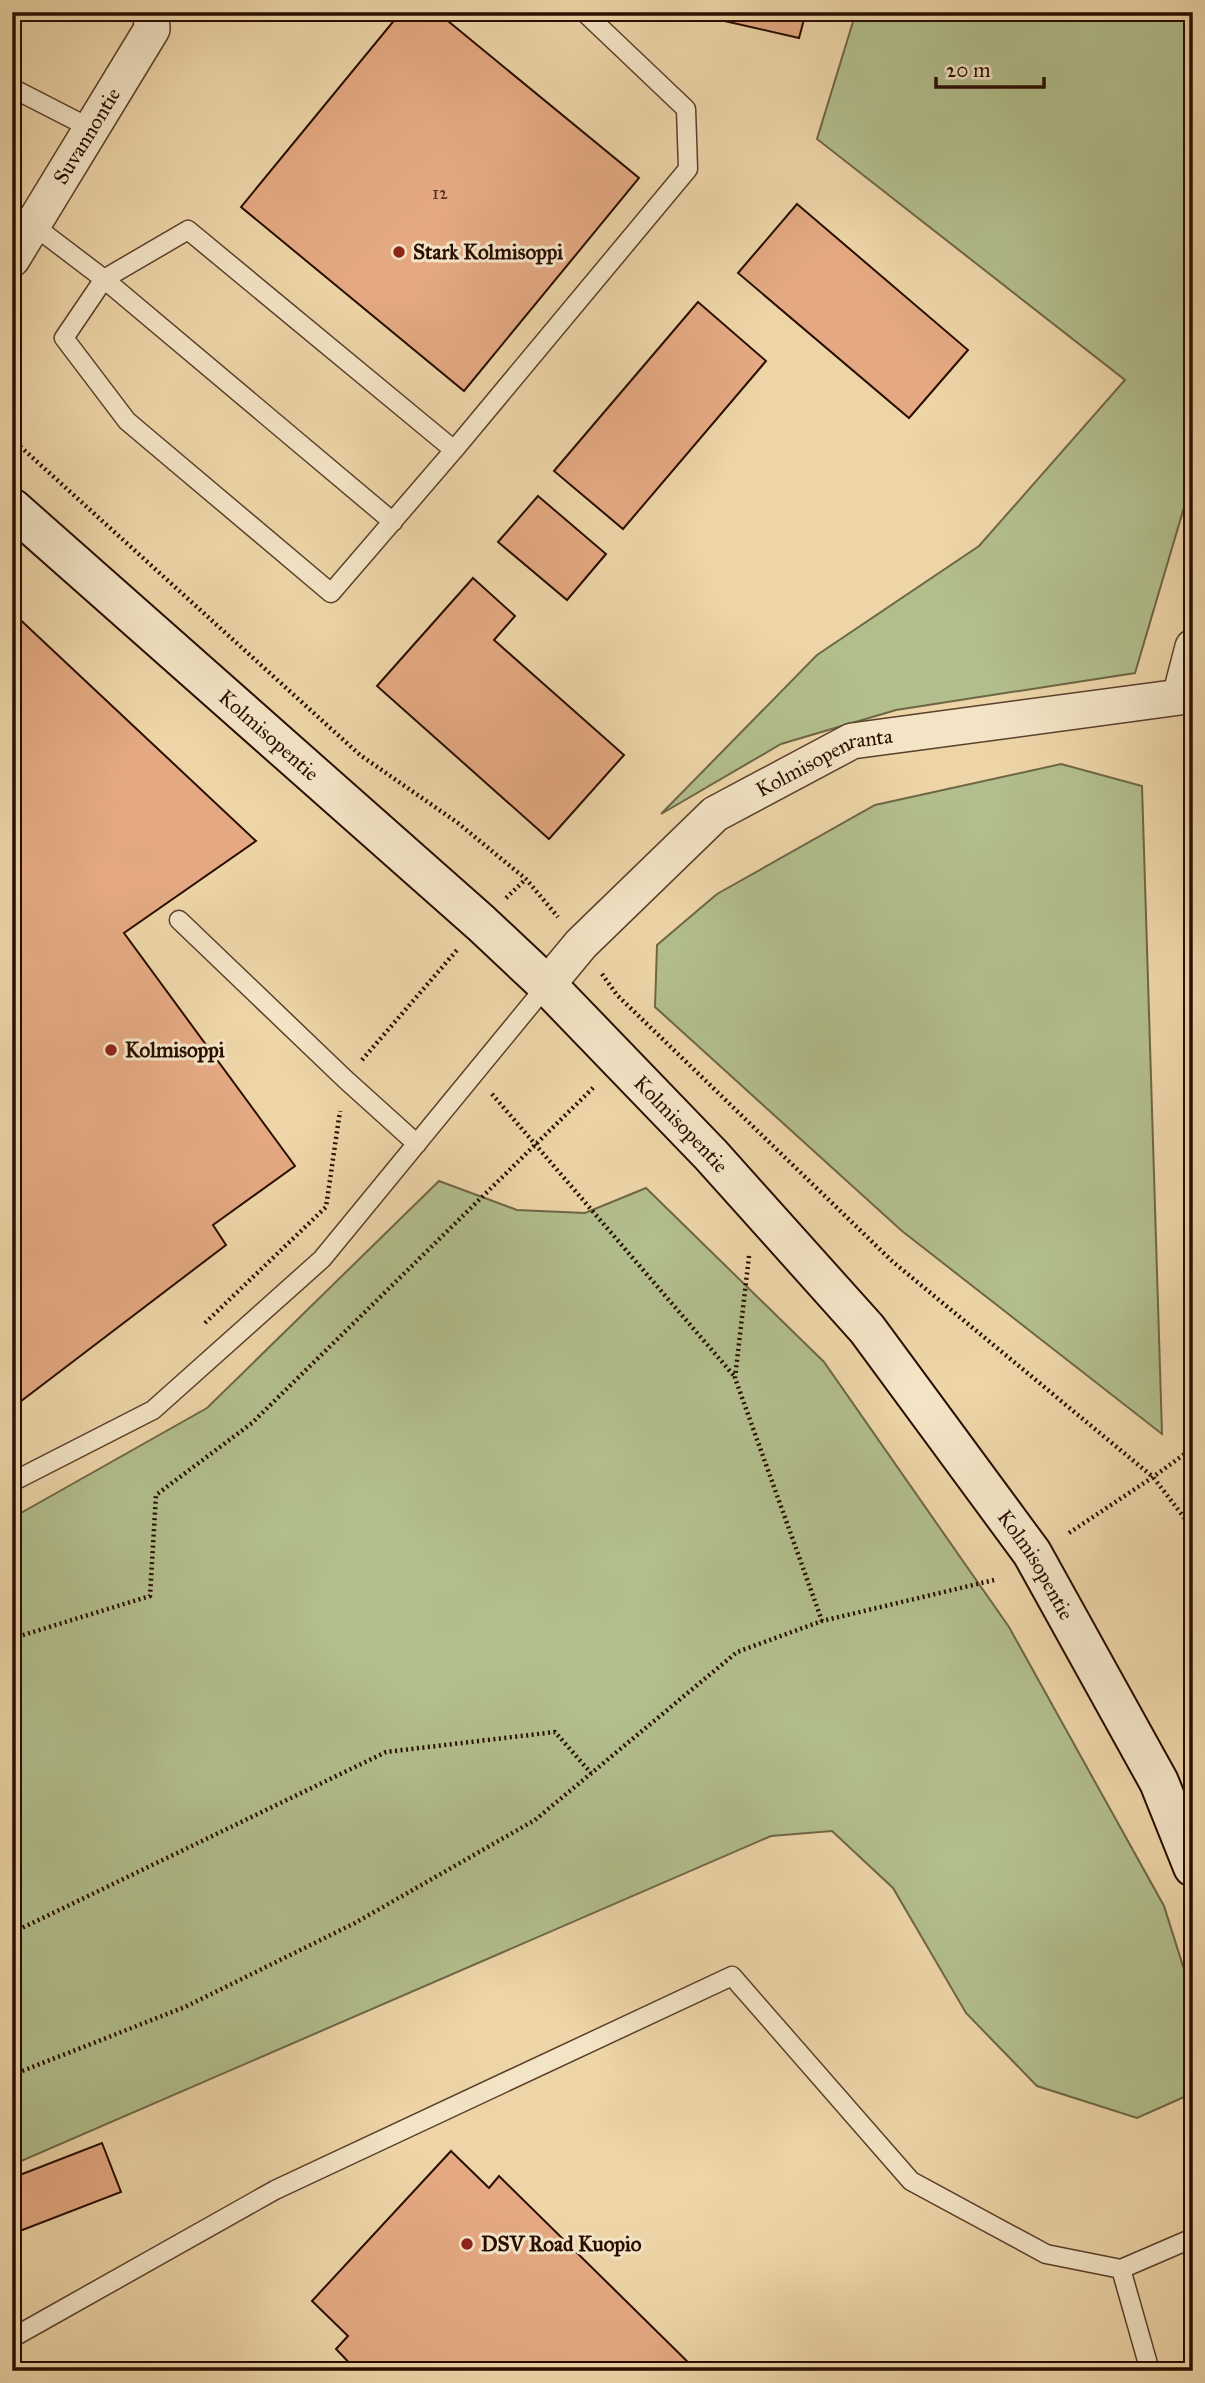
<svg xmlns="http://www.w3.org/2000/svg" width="1205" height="2383" font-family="'IM FELL Great Primer',serif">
<rect width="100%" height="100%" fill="#edd5a8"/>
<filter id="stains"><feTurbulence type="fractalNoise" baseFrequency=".00286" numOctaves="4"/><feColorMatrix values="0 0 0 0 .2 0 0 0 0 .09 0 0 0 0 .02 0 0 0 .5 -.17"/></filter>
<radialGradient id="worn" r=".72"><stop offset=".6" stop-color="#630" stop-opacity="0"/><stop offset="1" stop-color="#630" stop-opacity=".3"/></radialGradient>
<!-- green -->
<path fill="#b2be8c" stroke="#6e6646" stroke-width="2" d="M856 12H1193V477L1135 673 896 710 781 744 661 814 817 655 979 546 1125 380 817 139Z
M1061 764 1142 786 1162 1434 902 1231 655 1007 657 945 717 894 875 805Z
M439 1181 517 1210 585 1213 646 1188 824 1362 1009 1627 1164 1906 1193 1998V2093L1137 2118 1037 2086 966 2013 893 1888 832 1831 771 1836 12 2165V1518L207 1408Z"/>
<!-- building -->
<path fill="#e4a982" stroke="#290d00" stroke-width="2" d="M401 12H437L639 178 464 391 241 207Z
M685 12H806L799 38Z
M797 204 968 350 909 418 738 273Z
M698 302 766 361 623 529 554 471Z
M538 496 606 554 567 600 498 542Z
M473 578 515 616 494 640 624 755 549 839 377 686Z
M12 612 256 841 124 933 295 1166 213 1225 226 1245 12 1408Z
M102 2143 121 2192 12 2234V2178Z
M451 2151 489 2188 499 2176 697 2371H357L336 2349 348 2336 312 2301Z"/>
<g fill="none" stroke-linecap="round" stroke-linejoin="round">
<defs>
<path id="lane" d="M12 88 92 129
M33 225 104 279 188 230 454 450 331 593 127 421 64 338 104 279 393 522
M454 450 688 169 686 109 584 12
M179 920 345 1079 417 1144
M12 1482 153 1410 322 1259 547 985
M1121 2269 1150 2371
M12 2338 275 2190 732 1976 911 2181 1046 2254 1121 2269 1193 2238"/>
<g id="street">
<path id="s1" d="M12 259 152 29 151 12"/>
<path id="s2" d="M547 985 581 944 715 814 852 741 1180 697 1193 647"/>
</g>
<g id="secondary">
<path id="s3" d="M12 508 481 923 547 985 711 1155 867 1329 1032 1553 1159 1782 1193 1867"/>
</g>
</defs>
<!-- lane casing -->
<use href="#lane" stroke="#5a3f2a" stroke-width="21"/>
<!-- street casing -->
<use href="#street" stroke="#5a3f2a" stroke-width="38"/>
<!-- secondary casing -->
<use href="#secondary" stroke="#290d00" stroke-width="42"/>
<!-- path -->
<path stroke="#290d00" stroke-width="4.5" stroke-dasharray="2 3.5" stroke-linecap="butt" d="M12 439 360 755 458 823 526 879 558 917
M506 898 526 879
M602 974 617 995 892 1261 1153 1477 1193 1529
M362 1060 457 950
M492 1094 735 1377
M749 1256 735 1378 822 1621
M205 1323 326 1207 340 1111
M1069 1533 1153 1477 1193 1448
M12 1637 20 1636 150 1596 156 1495 252 1423 595 1086
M12 1927 22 1928 386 1752 555 1732 591 1773
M12 2075 185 2007 355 1923 535 1820 737 1652 822 1621 994 1580"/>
<!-- lane -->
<use href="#lane" stroke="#f3e4c6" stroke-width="18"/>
<!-- street -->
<use href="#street" stroke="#f3e4c6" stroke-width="35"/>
<!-- secondary -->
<use href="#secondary" stroke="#f3e4c6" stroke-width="38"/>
</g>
<!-- markers -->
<g fill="#8f2418" stroke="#f3e4c6" stroke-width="2.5">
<circle cx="399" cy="252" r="7"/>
<circle cx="111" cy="1050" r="7"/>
<circle cx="467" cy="2244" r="7"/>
</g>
<g text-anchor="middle" stroke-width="6" stroke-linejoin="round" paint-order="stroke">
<!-- number labels -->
<g font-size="18" fill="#583420">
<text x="440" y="199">12</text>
</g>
<!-- street labels -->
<g font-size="21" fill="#290d00" stroke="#f3e4c6">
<text dy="7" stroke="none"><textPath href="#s1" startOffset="144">Suvannontie</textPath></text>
<text dy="7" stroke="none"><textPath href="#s3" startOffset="343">Kolmisopentie</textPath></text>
<text dy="7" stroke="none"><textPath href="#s2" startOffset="362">Kolmisopenranta</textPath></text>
<text dy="7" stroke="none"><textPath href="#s3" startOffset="910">Kolmisopentie</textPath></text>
<text dy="7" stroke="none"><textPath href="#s3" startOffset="1477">Kolmisopentie</textPath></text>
</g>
<!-- poi labels -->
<g font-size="21" font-weight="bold" fill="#290d00" stroke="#f3e4c6" text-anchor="start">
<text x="413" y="259">Stark Kolmisoppi</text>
<text x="125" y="1057">Kolmisoppi</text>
<text x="481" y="2251">DSV Road Kuopio</text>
</g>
</g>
<!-- margin -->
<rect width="1205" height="2383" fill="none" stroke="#edd5a8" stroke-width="42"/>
<rect x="14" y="14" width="1177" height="2355" fill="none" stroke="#290d00" stroke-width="3.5"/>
<rect x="21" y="21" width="1163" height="2341" fill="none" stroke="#290d00" stroke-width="2"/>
<!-- scale -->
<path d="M936 77v10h108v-10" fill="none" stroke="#290d00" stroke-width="3.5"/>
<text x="946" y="77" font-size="21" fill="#290d00" stroke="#f3e4c6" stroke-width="5" paint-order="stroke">20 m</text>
<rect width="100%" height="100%" filter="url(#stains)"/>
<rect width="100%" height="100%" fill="url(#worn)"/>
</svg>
